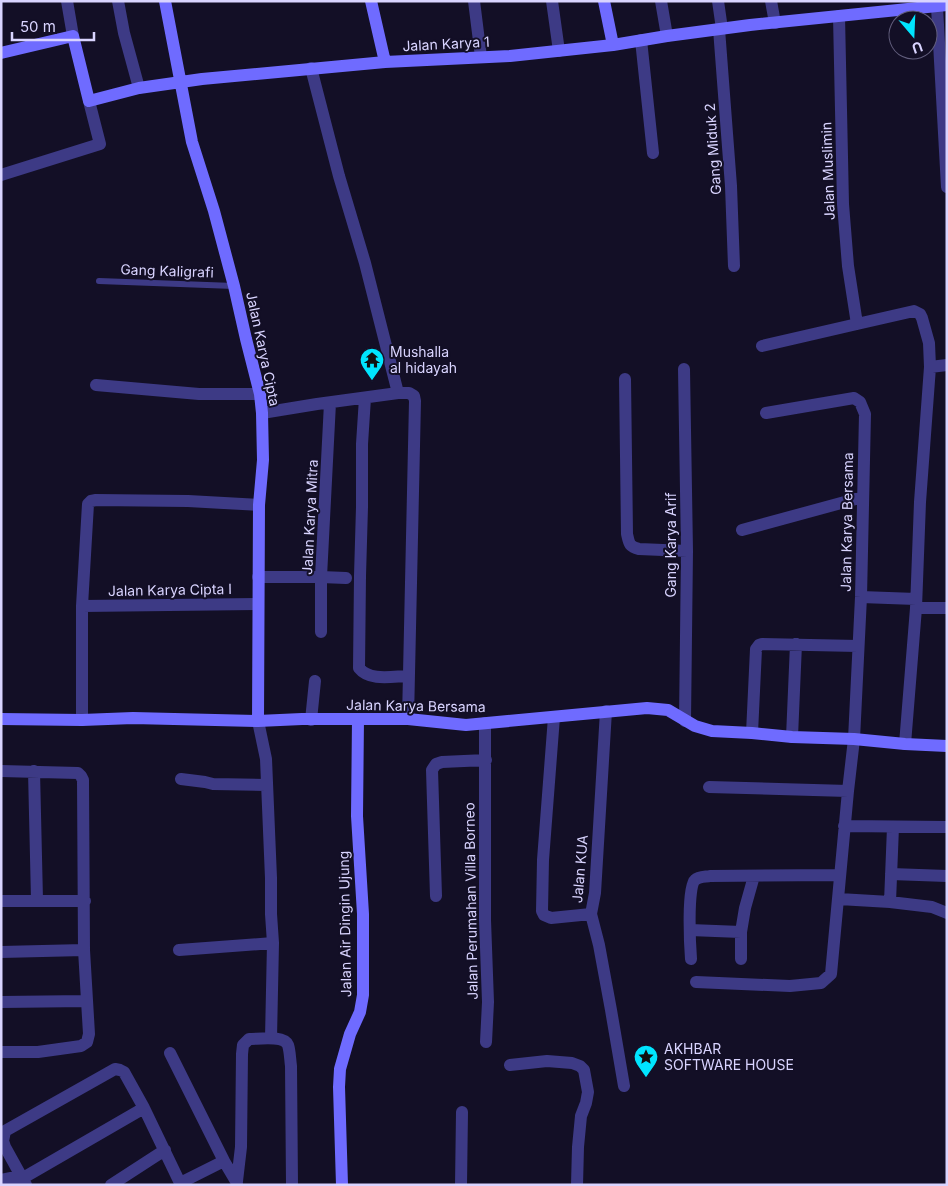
<svg xmlns="http://www.w3.org/2000/svg" width="948" height="1186" font-family="Inter,sans-serif">
<rect width="100%" height="100%" fill="#130f26"/>
<g fill="none" stroke-linecap="round" stroke-linejoin="round">
<!-- lane -->
<path stroke="#3d3a85" stroke-width="6" d="M99 281 234 286"/>
<!-- street -->
<path stroke="#3d3a85" stroke-width="12" d="M67 1 73 36
M118 1 124 33 139 88
M474 1 481 57
M552 1 559 51
M661 1 667 36
M718 1 722 29
M771 1 775 23
M937 7 947 187
M839 16 843 204 848 266 857 324
M719 29 731 186 734 266
M641 40 653 153
M311 68 339 176 365 263 398 393
M1 175 100 144 89 101
M762 346 857 324 914 311 920 314 922 318 929 343 930 367 920 502 916 608 905 744
M930 367 947 365
M684 369 687 551 685 721
M625 379 627 534C629 543 629 547 639 549L687 551
M96 385 199 394H260
M365 398 362 444V507L360 576 359 668C370 682 394 676 409 676
M262 413 317 404 398 393H409L414 396 415 401 408 719
M742 530 863 497
M258 577H321L346 578
M861 597 916 599
M82 606 258 604
M916 608H947
M321 632V577L330 403
M606 711 595 893 591 914 599 945 611 1010 624 1086
M554 717 543 860 542 911 544 915 551 918 591 914
M82 720V606L88 504 91 501 96 500 188 501 259 505
M311 720 315 681
M258 721 266 759 271 878V914L273 943 271 1038
M485 723V920L488 1002 486 1042
M752 733 756 649 759 645 762 644 858 646
M792 737 796 644
M1 771 78 773 81 776 83 780 84 950 89 1034 87 1042 81 1046 38 1052H1
M34 771 37 900
M181 779 205 782 213 784 266 785
M709 787 848 791
M844 826 947 827
M891 874 947 876
M436 896 432 770 436 764 442 762 486 760
M839 899 890 902 932 907 947 913
M1 901H85
M890 902 893 827
M690 930 741 932
M179 950 273 943
M1 952 84 950
M691 959C690 946 687 887 695 880 699 876 706 877 710 876L840 875
M741 959V932L745 908 754 876
M696 982 790 986 821 983 831 974 848 791 854 739 861 597 865 414 860 402 854 398 766 413
M1 1002 87 1001
M170 1053 224 1161 237 1183
M510 1065 547 1061 572 1063 580 1066 584 1070 588 1092 586 1103 581 1116 578 1147 577 1185
M1 1180 11 1178H23L144 1108
M237 1181 241 1147 242 1054 243 1045 249 1039C259 1039 284 1035 288 1045 290 1051 290 1059 291 1066L292 1185
M180 1183 224 1161
M26 1185 5 1147 3 1141 5 1131 115 1069 120 1070 124 1072 144 1108 181 1185
M111 1185 165 1150
M461 1185 462 1112"/>
<!-- secondary -->
<path stroke="#6f6bff" stroke-width="12" d="M165 1 192 142 214 211 234 286 246 339 260 394 262 413 263 460 259 505 258 721
M371 1 385 62
M604 1 613 45
M1 53 73 36 89 101 139 88 202 79 385 62 510 56 613 45 667 36 750 25 947 5
M1 719 82 720 133 718 258 721 302 719H408L466 725 647 708 668 710 695 726 712 731 752 733 792 737 854 739 905 744 947 746
M342 1185 339 1087 340 1069 350 1034 360 1012 363 995V914L357 816 358 719"/>
</g>
<!-- icons -->
<defs>
<symbol id="temple-pin" viewBox="-11 -11 22 30"><path d="M0 17L-7.5 6A9.5 9.5 0 1 1 7.5 6Z" fill="#00e5ff" stroke="#130f26"/><path d="M0-6L5-2H3V0L6.5 2.5H4V6H1.5V3h-3V6H-4V2.5H-6.5L-3 0V-2H-5Z" fill="#111"/></symbol>
<symbol id="sight-pin" viewBox="-11 -11 22 30"><path d="M0 17L-7.5 6A9.5 9.5 0 1 1 7.5 6Z" fill="#00e5ff" stroke="#130f26"/><path d="M0-6L1.8-2.2L6-1.7L2.9 1.2L3.7 5.4L0 3.3L-3.7 5.4L-2.9 1.2L-6-1.7L-1.8-2.2Z" fill="#111"/></symbol>
</defs>
<g fill-rule="evenodd">
<use href="#temple-pin" x="358" y="346" width="28" height="38"/>
<use href="#sight-pin" x="632" y="1043" width="28" height="38"/>
</g>
<g text-anchor="middle" stroke-width="4" stroke-linejoin="round" paint-order="stroke">
<!-- street labels -->
<g font-size="14" fill="#d9d4ff" stroke="#130f26">
<text transform="translate(446 44) rotate(-3)" y="5">Jalan Karya 1</text>
<text transform="translate(713 149) rotate(-94)" y="5">Gang Miduk 2</text>
<text transform="translate(828 171) rotate(-92)" y="5">Jalan Muslimin</text>
<text transform="translate(167 271) rotate(2)" y="5">Gang Kaligrafi</text>
<text transform="translate(263 349) rotate(78)" y="5">Jalan Karya Cipta</text>
<text transform="translate(310 517) rotate(-87)" y="5">Jalan Karya Mitra</text>
<text transform="translate(847 522) rotate(-89)" y="5">Jalan Karya Bersama</text>
<text transform="translate(671 545) rotate(-90)" y="5">Gang Karya Arif</text>
<text transform="translate(170 590) rotate(-1)" y="5">Jalan Karya Cipta I</text>
<text transform="translate(416 706) rotate(1)" y="5">Jalan Karya Bersama</text>
<text transform="translate(580 869) rotate(-85)" y="5">Jalan KUA</text>
<text transform="translate(471 901) rotate(-91)" y="5">Jalan Perumahan Villa Borneo</text>
<text transform="translate(345 924) rotate(-91)" y="5">Jalan Air Dingin Ujung</text>
</g>
<!-- poi labels -->
<g font-size="14" fill="#d9d4ff" stroke="#130f26" text-anchor="start">
<text x="390" y="357">Mushalla<tspan x="390" dy="16">al hidayah</tspan></text>
<text x="664" y="1054">AKHBAR<tspan x="664" dy="16">SOFTWARE HOUSE</tspan></text>
</g>
</g>
<!-- border -->
<rect width="948" height="1186" fill="none" stroke="#d9d4ff" stroke-width="5"/>
<!-- north arrow -->
<g transform="translate(913 35) rotate(161)"><circle r="24" fill="#130f26" stroke="#625e7d"/>
<path d="M0-4L9 19L0 12L-9 19Z" fill="#00e5ff"/>
<text y="-8" font-size="14" font-weight="bold" text-anchor="middle" fill="#d9d4ff">U</text>
</g>
<!-- scale -->
<path d="M12 32v8h82v-8" fill="none" stroke="#d9d4ff" stroke-width="2.5"/>
<text x="20" y="32" font-size="15" fill="#d9d4ff" stroke="#130f26" stroke-width="4" paint-order="stroke">50 m</text>
</svg>
